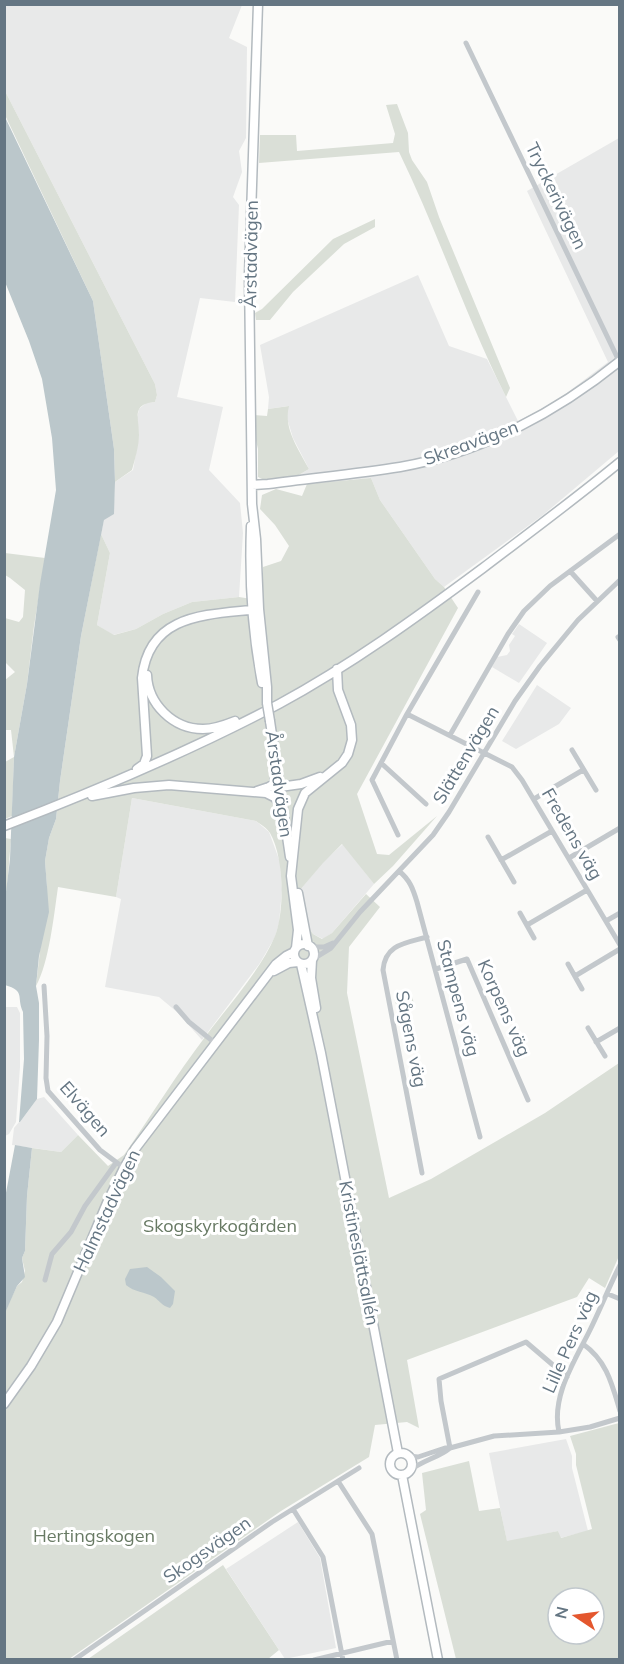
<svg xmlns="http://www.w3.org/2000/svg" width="624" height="1664" font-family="Mulish,sans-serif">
<rect width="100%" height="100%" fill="#fafaf8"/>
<!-- built -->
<path fill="#e8e9e9" d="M5 5H242L229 38 247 47 246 138 239 151 242 172 233 197 239 205 235 302 200 298 177 397 223 407 209 470 240 503 243 533 239 597 192 602 163 614 136 629 113 635 97 625 110 553 101 534 104 520 114 503 115 482 133 470 139 436 137 418 139 409 146 403 155 402 157 395 155 384 5 91Z
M619 138V451L543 515 444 587 435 579 380 500 371 478 307 484 297 476 309 469 293 438 286 415 288 406 268 409 269 397 260 345 418 275 449 346 487 359 518 421 556 401 608 362 527 191Z
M519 624 547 643 519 683 492 667 497 657 507 655 510 651 509 645 515 636 512 634Z
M537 685 571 708 559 724 516 749 502 741Z
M132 798 256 821 269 832 280 862 282 890 279 923 275 937 260 963 202 1040 177 1012 159 997 105 987 121 899 116 897Z
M343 844 374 884 332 933 323 939 313 934 308 926 300 890 323 862Z
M5 1007H17L20 1013V1067L16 1122 9 1134 5 1136Z
M44 1097 78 1135 61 1152 12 1145 14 1128 19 1122H20L37 1099Z
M566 1439 572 1456V1468L588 1531 560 1538 558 1531 507 1542 489 1453Z
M298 1522 320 1558 336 1648 285 1659 226 1569Z"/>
<!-- green -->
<path fill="#dadfd7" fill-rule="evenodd" d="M5 91 155 384 157 395 155 402C131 404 139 418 139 435 139 446 135 459 132 470L115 482 114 449 93 301 5 115Z
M397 104 408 133 409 152 412 160 427 182 439 217 510 388 506 397C466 317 438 232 399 152L259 163 260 135H296L297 151 393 143 395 134 386 105Z
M375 219V227L344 244 293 292 270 320H256L255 313 262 309 333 239Z
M289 406C283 428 299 450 309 469L297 476 264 480 258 477V449L254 432 253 415 267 416 268 409Z
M371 478 380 500 435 579 444 587 458 608 357 794 377 854 389 855 437 816 393 866 374 884 342 844 323 863 300 890 308 926 313 934 322 939 332 933 366 894 380 907 349 947 347 993 389 1198 431 1179 545 1113 619 1063V1256L605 1288 589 1278 577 1297 407 1360 419 1428 407 1422 375 1425 369 1457 281 1511 69 1659 5 1660 4 1313 17 1286 22 1282 25 1271 22 1258 25 1251 27 1196 32 1148 61 1152 78 1135 108 1166 124 1155C151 1116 176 1075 205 1037 227 1007 261 970 275 936 285 910 284 857 270 833 267 828 260 824 256 821L132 798 116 897 58 887C54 915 49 963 36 986L47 888 45 861 49 838 56 819 60 781 81 636 101 534 110 553 97 625 114 635 136 629 163 614 192 602 239 597 263 601V567L281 561 289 546 275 525 260 509 262 495 276 489 302 496 307 484Z
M5 553 45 558 34 626 27 684 14 757 12 816 5 819V762L14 757 11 730H5V680L15 672 5 662V618L19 622 23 617 25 590 10 578 5 575Z
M5 838 11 839 6 900 5 908Z
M412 996 414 1004 398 1009 394 999Z
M619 1423V1659H456L420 1514 426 1510 422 1473 469 1461 479 1511 500 1508 507 1541 558 1531 561 1538 592 1529 576 1465V1454L570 1436ZM558 1598H594V1634H558Z
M223 1565 279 1650 268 1659H88Z"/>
<!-- water -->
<path fill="#bbc7cb" d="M4 115 93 301 114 449 115 482 114 514 104 520 81 636 60 781 56 819 49 838 45 861 49 912 39 956 36 986 39 1003V1040L37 1099 20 1122H19L24 1059 23 1012C16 997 26 991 5 985L4 908 10 859 14 757 27 684 40 584 56 490 52 438 42 379 29 341 5 282Z
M15 1145 32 1148 27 1196 25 1251 22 1258 25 1277 17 1286 5 1313V1198Z
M147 1267 161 1277 175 1291 173 1304 170 1308C162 1306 160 1301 154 1297 145 1292 134 1292 126 1285L125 1279 130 1269Z"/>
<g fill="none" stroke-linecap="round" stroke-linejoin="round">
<defs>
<path id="secondary" d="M258 4 249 276 251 424 252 504 256 539 259 609 267 687V703
M252 485 268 484C312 478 356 474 400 467 481 453 557 412 620 361
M251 526C249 579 252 631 262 683
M147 675C148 704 173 729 203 729 213 729 225 725 235 721
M270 721 290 857
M137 769 144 764 147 756 142 678C149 612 209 615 259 609
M280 787 301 784 320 777
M257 791 269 787 274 784 276 774
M92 796 134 788 169 785 266 793 274 797 282 805
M4 826C98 790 190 751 279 704 351 665 417 617 483 568 529 533 575 499 620 462
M298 893 308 946
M294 954a10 10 0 1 1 20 0a10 10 0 1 1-20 0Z
M296 948 298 930 291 876 298 809 305 793 342 763 348 754 352 740 351 725 338 690 337 669
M312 960 311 978 316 1008
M301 964 321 1053 398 1453
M274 971 289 963 298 962
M4 1404 31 1366 57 1322 107 1203 124 1168 135 1149 276 964 286 956 294 952
M390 1464a11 11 0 1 1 22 0a11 11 0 1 1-22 0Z
M402 1475 438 1660"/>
</defs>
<!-- secondary casing -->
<use href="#secondary" stroke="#b3babf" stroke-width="11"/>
<!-- street -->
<path stroke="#c3c8cc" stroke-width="5" d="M466 43 619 361
M570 571 597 601
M618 637 620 640
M407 714 512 767 522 780 620 945
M450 735 508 634 524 611 550 586 620 534
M572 750 596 790
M381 763 426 804
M534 799 583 770
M398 835 372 780 407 714 478 592
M488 837 514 882
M569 858 620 828
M501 860 552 831
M399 871C410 880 413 889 417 902L480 1137
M520 913 534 938
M606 921 620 913
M527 925 587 890
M311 947H324L333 943
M313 959 331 948 360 912 433 835 449 812 515 701 540 666 578 620 620 580
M568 964 582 989
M436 969 467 959 528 1100
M575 976 620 949
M44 986 47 1036 46 1078 48 1091 100 1150 124 1168
M176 1007 189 1022 215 1043
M588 1028 605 1056
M596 1042 620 1028
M422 1173 383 970C385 944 406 943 427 937
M45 1280 52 1254 71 1232 85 1206 116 1163
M608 1294 620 1299
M583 1344C607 1361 612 1384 620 1411
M559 1432C551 1397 574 1362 589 1332 600 1310 609 1287 620 1265
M450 1448 441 1401 439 1379 526 1342 567 1377
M408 1456 418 1457 445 1448H450L494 1436 559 1432 590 1427 620 1418
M409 1471C423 1460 438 1458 450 1448
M338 1481 372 1534 397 1660
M293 1509 323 1557 343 1660
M74 1660 272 1522 359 1468
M314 1660 393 1641"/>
<!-- secondary -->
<use href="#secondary" stroke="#fff" stroke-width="8"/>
<defs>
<path id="secondary-bridge" d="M267 703 270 721"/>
</defs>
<!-- secondary-bridge casing -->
<use href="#secondary-bridge" stroke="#b3babf" stroke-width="11" stroke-linecap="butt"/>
<!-- secondary-bridge -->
<use href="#secondary-bridge" stroke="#fff" stroke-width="8"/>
</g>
<g text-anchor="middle" stroke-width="6" stroke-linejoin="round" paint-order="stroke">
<!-- street labels -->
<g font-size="18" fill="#657683" stroke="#fff">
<text transform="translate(556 196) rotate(64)" y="6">Tryckerivägen</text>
<text transform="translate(251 254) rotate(-89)" y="6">Årstadvägen</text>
<text transform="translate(471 443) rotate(-20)" y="6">Skreavägen</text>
<text transform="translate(466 755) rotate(-59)" y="6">Slättenvägen</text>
<text transform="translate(279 784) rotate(82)" y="6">Årstadvägen</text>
<text transform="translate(572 834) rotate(60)" y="6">Fredens väg</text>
<text transform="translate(458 998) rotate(75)" y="6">Stampens väg</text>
<text transform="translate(504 1008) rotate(66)" y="6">Korpens väg</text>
<text transform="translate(411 1039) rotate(79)" y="6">Sågens väg</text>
<text transform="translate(85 1109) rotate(49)" y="6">Elvägen</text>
<text transform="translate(107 1211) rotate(-65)" y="6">Halmstadvägen</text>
<text transform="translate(359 1253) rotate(79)" y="6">Kristineslättsallén</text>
<text transform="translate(570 1342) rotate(-66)" y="6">Lille Pers väg</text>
<text transform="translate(207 1550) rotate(-35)" y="6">Skogsvägen</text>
</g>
<!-- park labels -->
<g font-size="18" fill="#687a64" stroke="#fff">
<text x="220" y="1232">Skogskyrkogården</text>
<text x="94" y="1542">Hertingskogen</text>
</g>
</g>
<!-- border -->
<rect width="624" height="1664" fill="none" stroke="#657683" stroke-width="12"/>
<!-- north arrow -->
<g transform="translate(576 1616) rotate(283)"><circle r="28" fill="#ffffff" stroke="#c1c8cd" stroke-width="1.5"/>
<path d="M0-4.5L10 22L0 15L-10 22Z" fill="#e4572e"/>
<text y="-9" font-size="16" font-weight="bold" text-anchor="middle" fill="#657683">N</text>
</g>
</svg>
